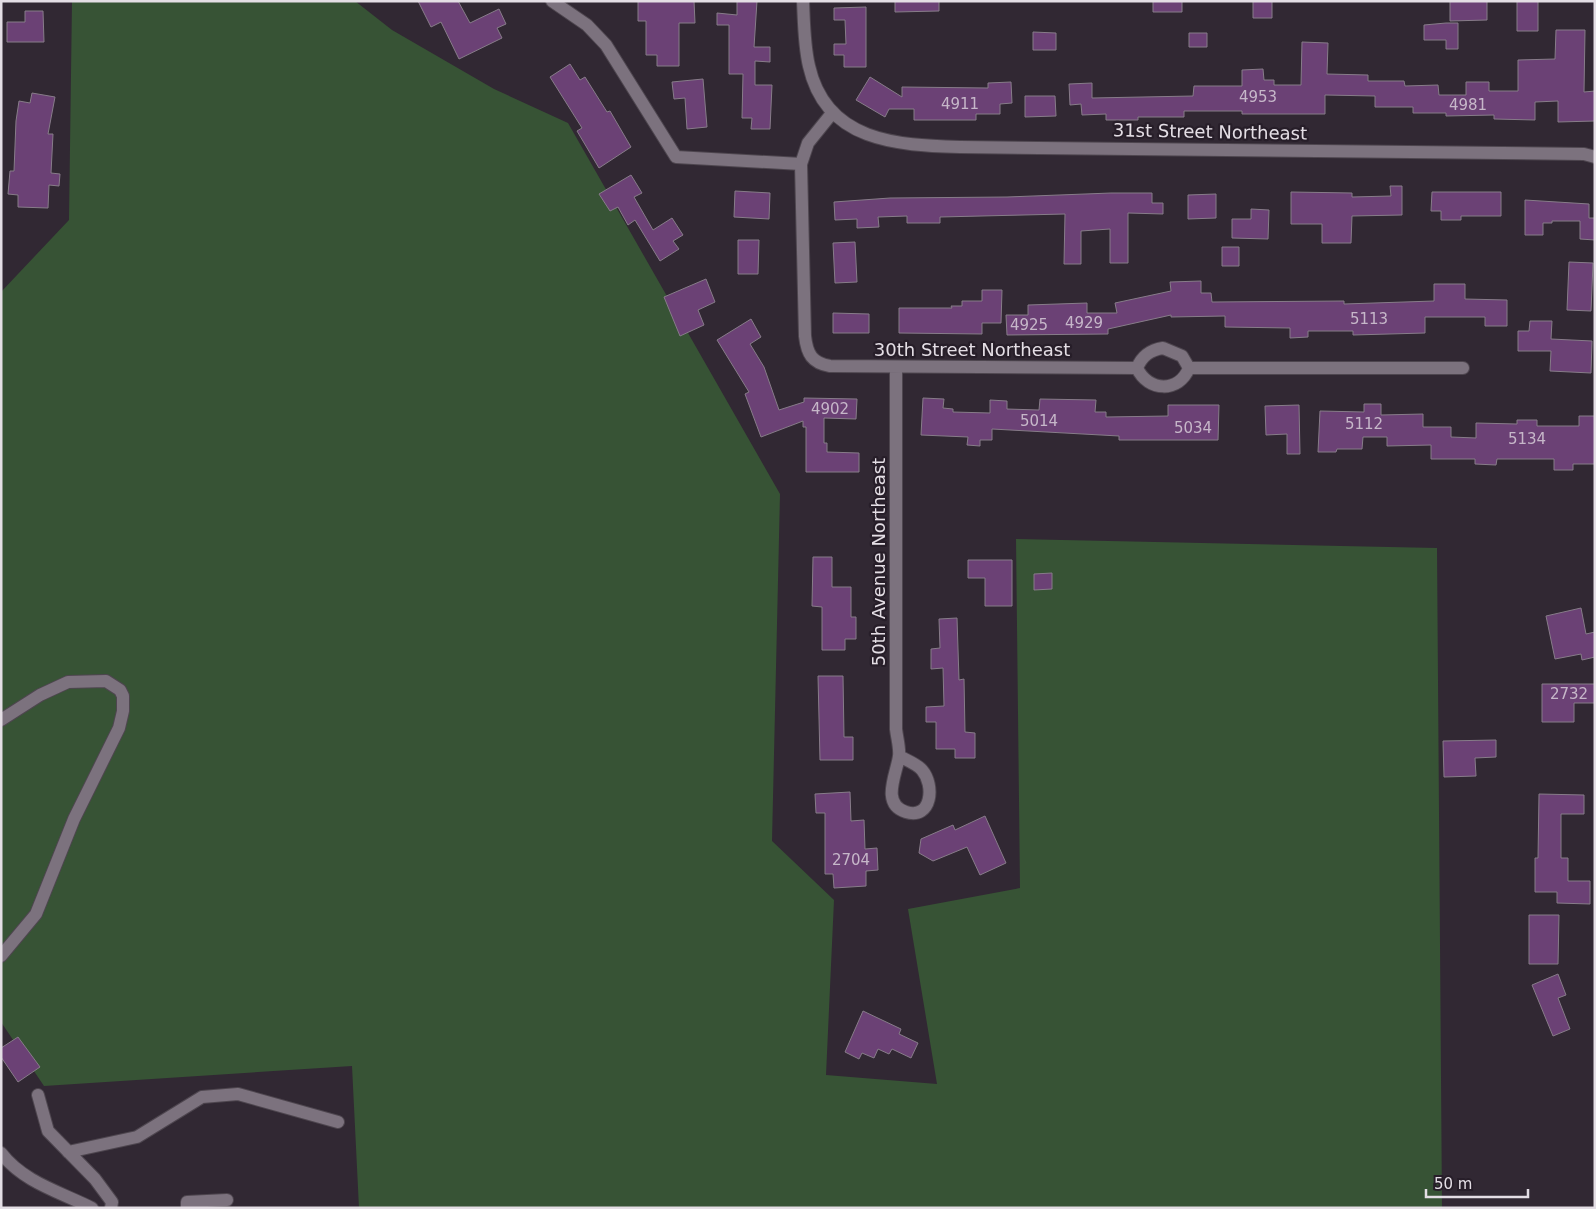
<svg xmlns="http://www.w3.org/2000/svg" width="1596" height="1209" font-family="'DejaVu Sans',sans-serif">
<rect width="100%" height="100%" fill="#312833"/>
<!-- green -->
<path fill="#375335" d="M72 1H355L392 30 494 89 568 123 780 494 772 841 834 900 826 1075 937 1084 908 909 1020 888 1016 539 1437 548 1442 1208H359L352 1066 44 1086 1 1022V292L69 220Z"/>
<!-- building -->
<path fill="#6b4175" stroke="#877c89" d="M418 1H458L470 23 499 9 506 24 497 28 502 38 459 59 441 22 431 27Z
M638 1H694L695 23H679V66H657V55H646V21H638Z
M737 1H757L754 47H770V62L755 61V85H772L770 129H751L752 118H742L743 74H729V25H717V13L737 15Z
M895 1H939V11L895 12Z
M1153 1H1182V12H1153Z
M1253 1H1272V18H1253Z
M1450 1H1487V20L1450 21Z
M1517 1H1538V31H1517Z
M866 7V67H844V55H834V44H846L845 20H834V8Z
M25 11H43L44 42H7V22H25Z
M1446 23H1458V49H1446V40H1424V25Z
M1556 30H1585L1584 92 1595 91V121L1558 122V101L1535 102V120L1494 119V115L1446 116V113H1413V107H1375V96L1325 95V114H1242V111H1184V117H1138V120H1106V114L1082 115 1081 104 1070 105 1069 84 1092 83V98L1193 96 1194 86H1242V70L1263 69 1264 80H1274V85H1301L1302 42 1328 43 1327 74 1368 75V81H1404L1405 86 1438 85 1439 95H1466V82H1489V91H1518V60L1555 59Z
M1033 32 1056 33V50H1033Z
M1189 33H1207V47H1189Z
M570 64 580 80 585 77 607 112 610 111 631 147 599 168 577 131 582 128 550 77Z
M870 77 902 97V87L988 88V83L1011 82 1012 103 1000 104V114H976V120H914V109H889L885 117 856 100Z
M703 79 707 127 687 129 685 98 674 99 672 82Z
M32 93 55 97 48 134H53L51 173 60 174 59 186 49 185 48 208 18 207V195L8 194 10 171H14L16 121 19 101 30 103Z
M1025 96H1055L1056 116 1025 117Z
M631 175 642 193 634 197 653 230 672 218 683 235 673 241 679 249 660 261 635 220 628 225 618 207 610 211 599 194Z
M1390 186H1402V215L1352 216 1351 243H1322V224H1291V192L1352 193V197L1391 196Z
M735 191 770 193 769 219 734 217Z
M1432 192H1501V216H1461V220H1441V211H1431Z
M1111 193H1152V203H1163V214L1128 213V263H1110V229L1081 231V264H1064L1065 214 940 217V223H907V216L878 217 879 227 857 228V219L835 220 834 202 890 198 1007 197Z
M1216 194V218L1188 219V195Z
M1525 200 1589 204V218H1595V240L1580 239V221H1552V223H1543V235H1525Z
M1251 209 1269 210 1268 239 1232 238V219H1251Z
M738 240H759L758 274H738Z
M855 242 857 282 835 283 833 243Z
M1222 247H1239V266H1222Z
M1569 262 1593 263 1591 311 1567 310Z
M706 279 715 302 698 310 704 325 680 336 664 297Z
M1201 281V293H1211L1212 302 1344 301V304L1434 301V284H1465V299L1507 300V326H1485V317H1425V333L1353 335V331H1308V337L1290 338V328L1225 327V316L1171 317V315L1108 329V334L1007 335 1006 315H1028V305L1087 303V313H1117L1115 303 1171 291 1170 282Z
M982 290H1002L1001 323H982V334L899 333V308H952L951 306H962V301H982Z
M833 313 869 314V333H833Z
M751 319 761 337 750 344 764 367 779 410 804 402V398L857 399 856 419 824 418V443H827V452L859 453V472H806V427H803V421L761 437 745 394 749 392 717 340Z
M1530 321H1552L1551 339 1592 341 1591 373 1550 371 1551 351H1518V331H1529Z
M923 398 944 399 943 408 953 409V412L990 413V400L1007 401V409L1039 410 1040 399 1096 400 1095 412H1106V417L1168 416V405H1219L1218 440H1119V436L992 429V440H980V446L967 445 968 437 921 435Z
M1364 404H1381V415L1423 414V427H1451V437L1476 438V423L1517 424V420H1537V426H1579V416H1595V464H1573V470H1554V459H1497L1496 465 1475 464V459H1431V445L1387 446V437H1363L1362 449H1337L1336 452H1318L1320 411 1364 412Z
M1299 405 1300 454H1287V434L1266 435 1265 406Z
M813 557H832V587H851V617H856V639H845V650H822V607L812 606Z
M968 560H1012V606H985V578H968Z
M1052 573V589L1034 590V574Z
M1581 608 1586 634 1595 632V657L1582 660 1581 654 1555 659 1546 616Z
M957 618 959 680 964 679 965 732 975 733V758H955V749H936V722H926V707L944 706 943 668 931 669V649L940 648 939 619Z
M818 676H843L844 737H853V760H820Z
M1542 684H1595V703H1574V722H1542Z
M1496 740V757L1475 758 1476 776 1444 777 1443 741Z
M850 792 851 821 864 820 865 849 877 848 878 870 866 871V886L834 888 833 874H825V813H816L815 794Z
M1539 794 1584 795V814H1561V858H1568V881H1590V904L1557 903V892H1535V858H1538Z
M985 816 1006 863 980 875 967 847 933 861 919 853 921 839 953 825 955 830Z
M1529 915H1559L1558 964H1529Z
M1558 974 1566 995 1558 998 1570 1029 1553 1036 1532 985Z
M863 1011 901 1029 899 1034 918 1043 911 1058 892 1049 889 1054 878 1049 874 1058 862 1053 859 1059 845 1052Z
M18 1037 40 1067 18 1082 1 1057V1048Z"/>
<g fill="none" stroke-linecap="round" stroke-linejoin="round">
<defs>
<path id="minor" d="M552 1 587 25 606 45 676 157 801 164
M803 1C804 22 804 45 809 66 826 142 897 145 960 147L1584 154 1595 157
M833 112 808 143 801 164 805 336C807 354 812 363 830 366L1137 368
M1163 348 1182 356 1189 368C1179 393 1148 392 1137 368 1142 356 1150 350 1163 348Z
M896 367V729C897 738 900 748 899 756 897 773 880 804 906 812 932 820 935 785 922 770 917 764 906 760 899 756
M1189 368H1463
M1 720 40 695 68 682 106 681 120 690 123 696V711L119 728 74 819 36 914 1 956
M38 1095 48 1131 95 1179 112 1202 111 1208
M68 1152 137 1137 202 1097 238 1094 338 1122
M1 1153C23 1182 60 1192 92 1208
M187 1208V1202L227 1200"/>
</defs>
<!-- minor casing -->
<use href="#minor" stroke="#4e464f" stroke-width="14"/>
<!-- minor -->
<use href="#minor" stroke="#7c727e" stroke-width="12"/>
</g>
<g text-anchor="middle" stroke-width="4.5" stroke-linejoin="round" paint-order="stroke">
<!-- number labels -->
<g font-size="15" fill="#c6b7c9">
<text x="1258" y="102">4953</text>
<text x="960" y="109">4911</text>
<text x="1468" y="110">4981</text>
<text x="1369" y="324">5113</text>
<text x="1084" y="328">4929</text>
<text x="1029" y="330">4925</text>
<text x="830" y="414">4902</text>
<text x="1039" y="426">5014</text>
<text x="1364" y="429">5112</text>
<text x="1193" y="433">5034</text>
<text x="1527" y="444">5134</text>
<text x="1569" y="699">2732</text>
<text x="851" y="865">2704</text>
</g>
<!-- street labels -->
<g font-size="18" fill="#e4dee5" stroke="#271e29">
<text transform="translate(1210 132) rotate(1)" y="6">31st Street Northeast</text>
<text x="972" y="356">30th Street Northeast</text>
<text transform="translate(879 562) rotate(-90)" y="6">50th Avenue Northeast</text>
</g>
</g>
<!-- border -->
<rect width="1596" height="1209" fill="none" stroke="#e4dee5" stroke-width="5"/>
<!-- scale -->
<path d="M1426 1189v8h102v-8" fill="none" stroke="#e4dee5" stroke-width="2.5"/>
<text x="1434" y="1189" font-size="15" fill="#e4dee5" stroke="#271e29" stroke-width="4" paint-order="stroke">50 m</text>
</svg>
